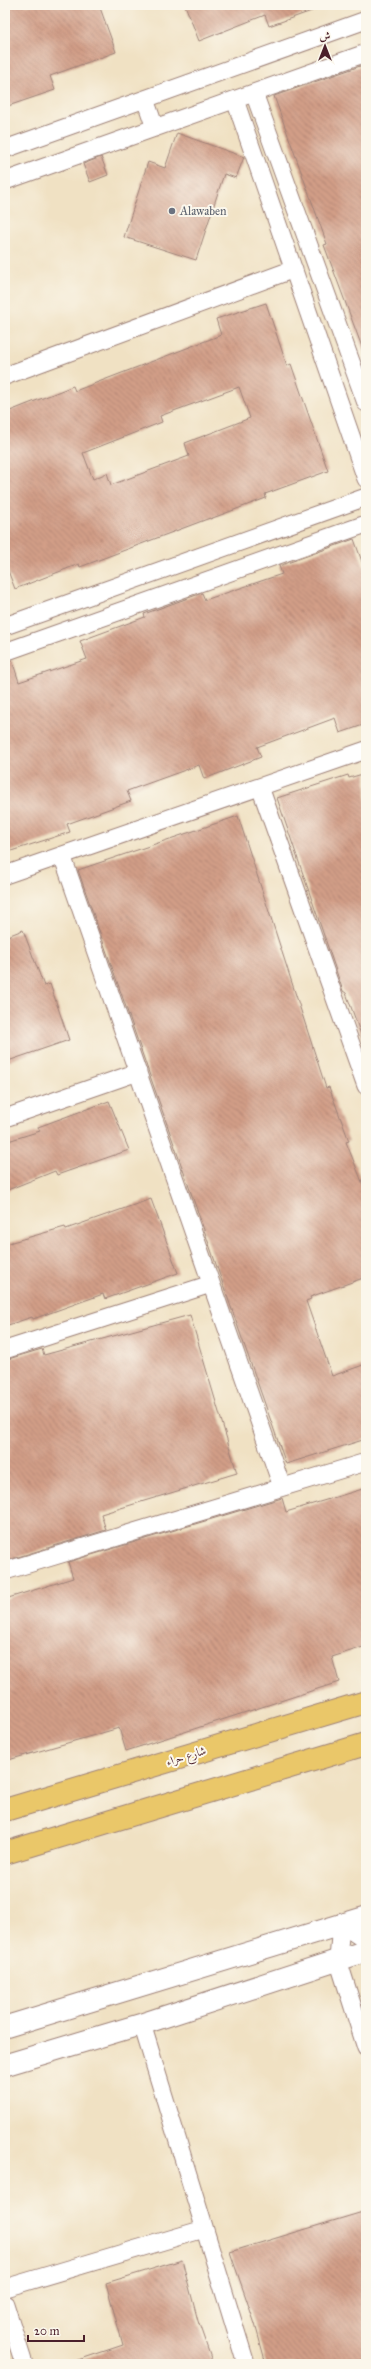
<svg xmlns="http://www.w3.org/2000/svg" width="371" height="2369" font-family="'IM FELL Great Primer',Amiri,serif">
<defs>
<pattern id="building-back-hatch" width="6" height="6" patternUnits="userSpaceOnUse"><rect width="6" height="6" fill="#d29e87"/><path d="M-1 5l2 2M0 0l6 6M5-1l2 2" fill="none" stroke="#ac806f"/></pattern>
</defs>
<rect width="100%" height="100%" fill="#fbf7ec"/>
<filter id="ink" filterUnits="userSpaceOnUse"><feTurbulence type="fractalNoise" baseFrequency=".025" numOctaves="2"/><feDisplacementMap in="SourceGraphic" scale="8" xChannelSelector="R" yChannelSelector="G"/><feConvolveMatrix kernelMatrix="1 2 1 2 8 2 1 2 1" color-interpolation-filters="sRGB"/></filter>
<filter id="wash" filterUnits="userSpaceOnUse"><feTurbulence type="fractalNoise" baseFrequency=".012" numOctaves="4" result="noise"/><feDisplacementMap in="SourceGraphic" scale="16" xChannelSelector="R" yChannelSelector="G"/><feGaussianBlur stdDeviation="0.9" result="paint"/><feColorMatrix in="noise" values="0 0 0 0 0 0 0 0 0 0 0 0 0 0 0 0 0 1.4 0 .05"/><feComposite in="paint" operator="in"/></filter>
<g filter="url(#wash)">
<rect width="100%" height="100%" fill="#f0e1c3"/>
<g id="blocks">
<!-- building -->
<path fill="url(#building-back-hatch)" fill-rule="evenodd" d="M5 5H99L116 52 50 76 55 90 5 107Z
M185 5H323V7L269 26 265 15 199 41Z
M366 64V355H365L324 245 327 244 274 96Z
M177 133 244 157 236 178 224 174 196 260 124 237 148 162 165 168Z
M101 157 108 175 90 182 83 164Z
M266 303 287 366 291 364 328 471 265 494 266 498 210 519V518L80 567 79 564 15 589 5 563V413L73 386 75 391 221 335 216 319ZM239 387 250 418 185 443 189 456 111 485 107 473 93 479 83 453 162 422 160 416Z
M354 539 366 573V724L340 733 335 718 257 747 261 757 204 779 199 765 127 791 131 801 67 824 70 832 5 853V662L12 660 19 682 87 659 80 641 145 617 144 614 202 593 205 600 282 574 279 566Z
M366 773V1043H364L346 993 343 991 277 798 348 775 349 778Z
M238 816 326 1088 329 1087 349 1141 346 1142 366 1192V1277L310 1297 311 1299 306 1301 332 1376 366 1364V1439L286 1464 78 870Z
M23 930 44 986 50 984 69 1040 5 1062V937Z
M109 1101 129 1150 57 1175 55 1171 5 1191V1142L40 1131 38 1127Z
M151 1199 178 1273 105 1299 103 1294 33 1319 32 1317 5 1326V1244L65 1227 66 1229Z
M190 1315 237 1473 101 1514 106 1530 5 1561V1360L42 1349 44 1355Z
M366 1488V1646L332 1657 339 1682 126 1751 119 1728 5 1761V1599L73 1578 68 1562 282 1498 286 1512Z
M366 2211V2358L348 2364H266L255 2324 230 2252Z
M182 2260 198 2321 213 2364H75V2361L123 2345 106 2283Z"/>
</g>
</g>
<g filter="url(#ink)">
<use href="#blocks" fill-opacity="0" stroke="#9d8077" stroke-width="1"/>
<g fill="none" stroke-linecap="round" stroke-linejoin="round">
<defs>
<path id="minor" d="M254 93 366 403
M145 99 155 128
M235 100 366 479
M5 149 366 20
M5 181 366 53
M5 376 294 269
M5 626 366 497
M5 652 366 524
M260 787 366 1086
M62 855 282 1487
M5 875 366 750
M5 1118 138 1072
M5 1350 211 1284
M5 1571 366 1462
M366 1941 341 1924 338 1960 366 2048
M142 2024 246 2364
M5 2288 204 2229
M5 2304 24 2364"/>
<path id="tertiary" d="M5 2027 366 1917
M5 2065 142 2024 366 1951"/>
<path id="primary" d="M5 1810 366 1702
M5 1853 366 1744"/>
</defs>
<!-- minor casing -->
<use href="#minor" stroke="#9d8077" stroke-width="19"/>
<!-- tertiary casing -->
<use href="#tertiary" stroke="#9d8077" stroke-width="23"/>
<!-- primary casing -->
<use href="#primary" stroke="#9d8077" stroke-width="24"/>
<!-- minor -->
<use href="#minor" stroke="#fff" stroke-width="17"/>
<!-- tertiary -->
<use href="#tertiary" stroke="#fff" stroke-width="21"/>
<!-- primary -->
<use href="#primary" stroke="#eac769" stroke-width="22"/>
</g>
</g>
<!-- markers -->
<circle fill="#6b7280" stroke="#fbf7ec" stroke-width="1.5" cx="172" cy="211" r="4"/>
<g text-anchor="middle" stroke-width="4" stroke-linejoin="round" paint-order="stroke">
<!-- worship labels -->
<g font-size="12" fill="#5b616d" stroke="#fbf7ec" text-anchor="start">
<text x="180" y="215">Alawaben</text>
</g>
<!-- street labels -->
<g font-size="12" fill="#4a1f2b" stroke="#fbf7ec">
<text transform="translate(186 1756) rotate(-17)" y="4">شارع حراء</text>
</g>
</g>
<!-- margin -->
<rect width="371" height="2369" fill="none" stroke="#fbf7ec" stroke-width="20"/>
<!-- north arrow -->
<g transform="translate(325 46)" stroke="#fbf7ec" stroke-width="3" paint-order="stroke">
<path d="M0-3L7 15L0 10L-7 15Z" fill="#4a1f2b"/>
<text y="-6" font-size="11" font-weight="bold" text-anchor="middle" fill="#4a1f2b">ش</text>
</g>
<!-- scale -->
<path d="M28 2335v6h56v-6" fill="none" stroke="#4a1f2b" stroke-width="2"/>
<text x="34" y="2335" font-size="12" fill="#4a1f2b" stroke="#fbf7ec" stroke-width="3" paint-order="stroke">20 m</text>
</svg>
